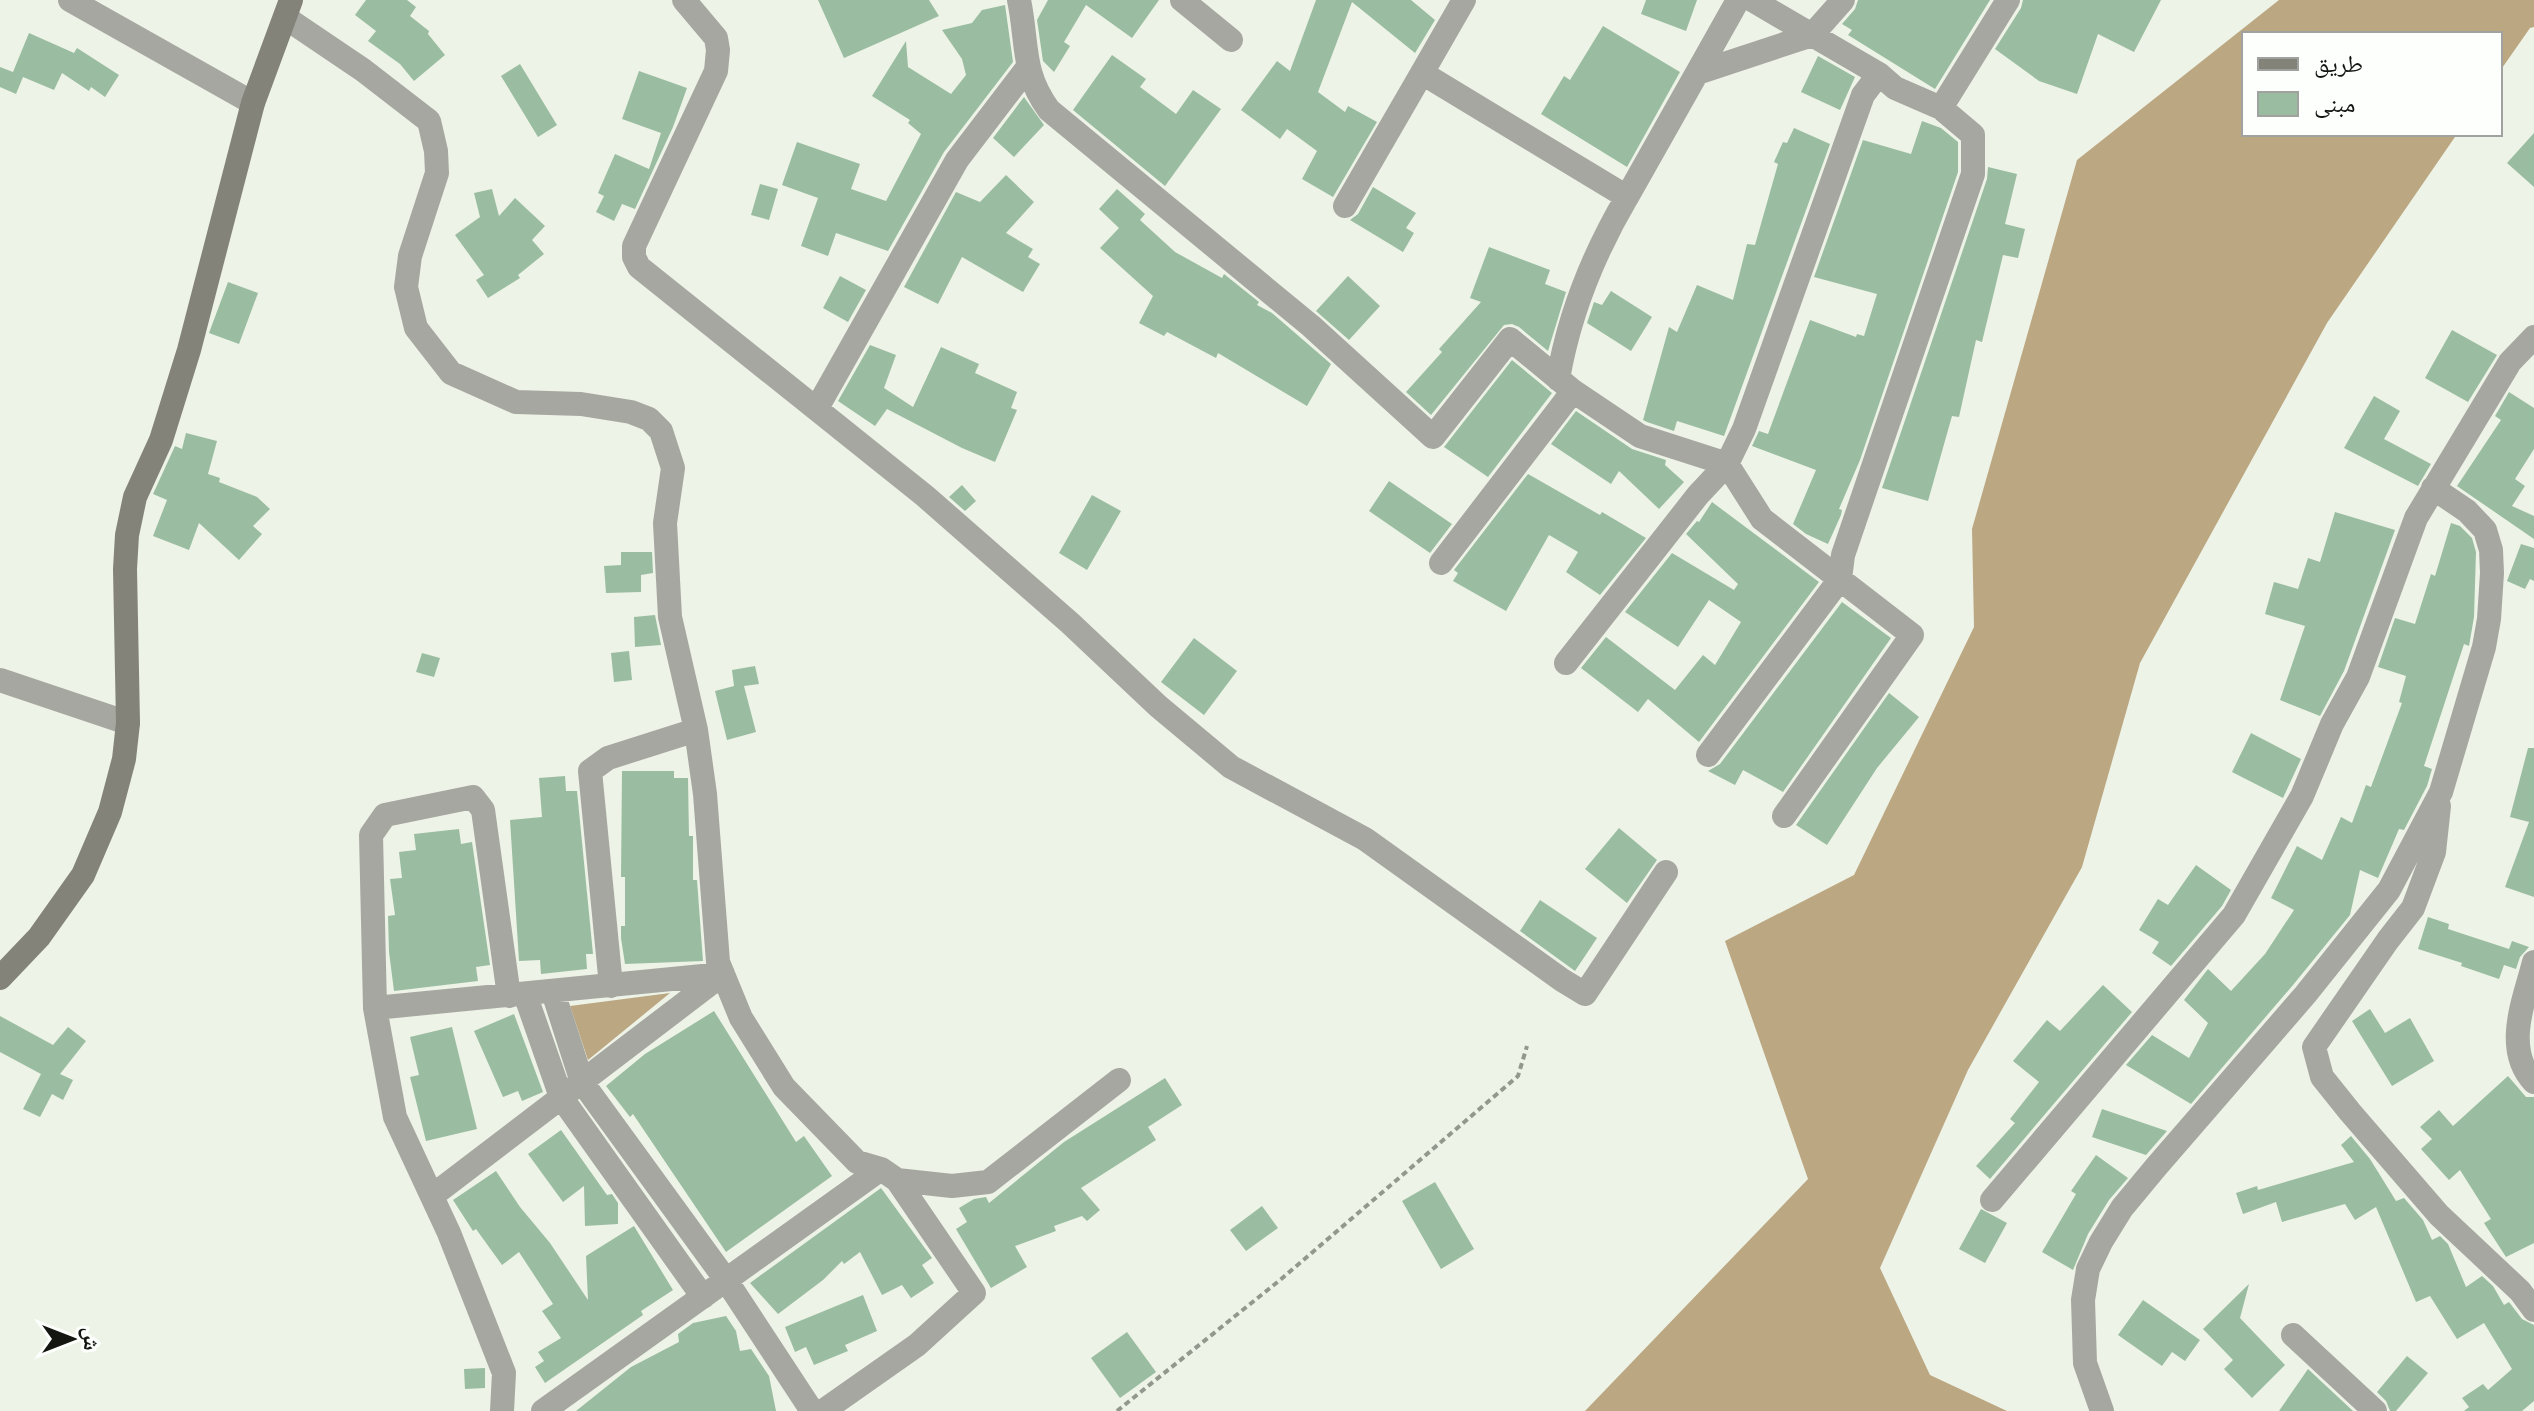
<svg xmlns="http://www.w3.org/2000/svg" width="2534" height="1411" font-family="'Zilla Slab','Noto Naskh Arabic',serif">
<rect width="100%" height="100%" fill="#edf3e6"/>
<!-- forest -->
<path fill="#bca783" d="M2279 0H2534V27L2530 28 2500 71V34H2244V134H2457L2327 323 2140 663 2082 867 1968 1070 1880 1268 1930 1375 2007 1411H1585L1808 1179 1725 941 1854 875 1974 627 1972 529 2077 160Z
M670 993 588 1060 570 1006Z"/>
<!-- building -->
<path fill="#9abda1" d="M366 0H407L416 7 410 16 429 31 428 34 445 55 414 81 400 64 368 41 376 31 355 15Z
M818 0H929L939 16 844 58Z
M1048 0H1159L1132 38 1086 5 1064 42 1070 46 1054 72 1043 61 1037 20Z
M1316 0H1411L1435 20 1415 53 1352 2 1318 92 1345 112 1348 106 1377 122 1333 197 1302 179 1317 151 1287 129 1280 139 1241 110 1277 61 1290 71Z
M1646 0H1697L1686 31 1641 14Z
M1858 0H1990L1935 89 1848 35 1852 30 1842 24 1855 9Z
M2023 0H2161L2134 52 2098 34 2077 94 2039 81 1995 49 2021 8Z
M1005 5 1013 62 944 152 888 251 836 233 828 256 801 246 818 198 782 185 797 142 860 164 851 189 886 201 921 134 908 123 910 120 872 96 906 41 908 67 951 94 966 75 962 59 942 30 972 23 982 10Z
M1603 26 1680 72 1627 167 1541 114 1564 76 1570 80Z
M29 33 74 53 77 48 119 75 105 97 91 87 89 91 62 73 54 90 23 77 16 94 0 87V67L13 72Z
M1112 55 1146 79 1140 87 1176 114 1193 90 1221 109 1165 186 1073 110Z
M1818 56 1855 77 1840 110 1801 92Z
M520 64 557 125 538 137 501 76Z
M639 71 687 88 673 127 635 209 622 204 614 221 596 212 604 196 598 193 615 154 649 169 661 133 622 119Z
M1024 97 1044 125 1014 157 993 138Z
M1922 121 1941 128 1958 142V172L1860 460 1839 509 1842 510 1841 515 1828 544 1806 534 1793 524 1816 470 1752 446 1759 431 1768 434 1810 320 1856 337 1857 334 1864 336 1877 294 1814 277 1863 140 1911 154Z
M1794 128 1830 144 1724 436 1677 421 1674 431 1647 422 1643 420 1669 327 1677 332 1697 285 1733 300 1747 244 1755 245 1778 164 1774 162 1783 142 1787 143Z
M2534 133V187L2507 163Z
M1988 167 2017 174 2005 224 2025 229 2018 258 2003 255 1982 342 1976 340 1959 417 1952 416 1928 501 1882 488 1987 179Z
M1006 175 1034 202 1006 233 1033 249 1028 257 1040 264 1023 292 962 257 938 304 904 287 956 192 980 202Z
M760 184 778 189 769 220 751 215Z
M1373 187 1416 213 1406 228 1414 233 1403 252 1350 220 1358 214Z
M492 189 499 216 515 198 545 226 532 240 544 254 518 275 520 278 488 298 476 280 484 275 455 235 480 217 474 193Z
M1117 189 1145 214 1140 220 1175 252 1222 278 1224 274 1259 302 1257 305 1272 313 1331 364 1307 406 1218 353 1216 358 1167 332 1164 336 1139 323 1153 296 1100 248 1119 228 1099 209Z
M1489 247 1550 270 1545 284 1566 292 1548 351 1519 327 1512 324 1504 325 1431 415 1406 392 1442 352 1439 349 1481 302 1470 298Z
M840 276 866 290 848 322 823 308Z
M1348 276 1380 306 1349 340 1316 311Z
M228 282 258 293 239 344 209 333Z
M1611 291 1652 317 1631 351 1587 323 1594 302 1602 305Z
M2452 330 2497 355 2468 402 2425 378Z
M870 345 896 355 884 388 913 407 941 347 979 364 975 373 1017 392 1011 408 1017 410 995 462 962 448 887 409 875 426 838 401Z
M1512 360 1552 393 1488 477 1444 447Z
M2509 392 2534 408V449L2515 479 2525 486 2512 506 2534 516V539L2457 486 2501 420 2495 416Z
M2374 396 2400 411 2384 439 2431 464 2418 486 2344 448Z
M1576 411 1632 449 1666 460 1665 465 1684 482 1659 509 1619 471 1611 484 1551 444Z
M186 433 217 441 208 474 220 478 219 482 257 497 270 509 253 526 262 534 239 560 199 523 189 550 153 536 167 500 153 494 175 446 182 449Z
M1528 474 1600 515 1602 512 1646 538 1600 595 1566 572 1578 552 1549 535 1506 611 1453 581 1458 573 1454 570Z
M1389 481 1452 524 1430 553 1369 511Z
M962 485 976 501 965 511 949 497Z
M1092 495 1121 511 1087 570 1059 553Z
M1712 502 1819 582 1699 742 1648 699 1638 712 1581 668 1606 637 1675 690 1703 655 1715 665 1741 622 1709 600 1678 647 1625 612 1672 553 1734 590 1738 584 1686 534 1697 521 1699 522Z
M2335 512 2395 530 2344 671 2320 716 2280 700 2305 626 2265 614 2274 582 2298 589 2308 558 2320 562Z
M2451 523 2460 526 2472 538 2476 552 2474 617 2469 646 2464 644 2424 766 2432 769 2427 786 2404 830 2399 829 2378 878 2360 870 2350 915 2293 985 2191 1104 2126 1065 2152 1035 2189 1058 2208 1023 2184 1000 2208 969 2231 991 2265 954 2294 910 2271 898 2297 846 2322 860 2341 817 2352 823 2366 785 2371 787 2402 703 2399 702 2406 676 2378 667 2395 618 2415 624 2431 574 2435 576Z
M2521 544 2534 548V581L2530 579 2525 589 2507 581Z
M621 552H652L653 573 641 575V592L606 593 604 566 621 565Z
M1842 602 1891 638 1783 792 1743 770 1735 785 1708 771 1720 764Z
M655 615 661 645 635 647 634 617Z
M1194 638 1237 671 1204 715 1161 682Z
M629 651 632 680 614 682 611 653Z
M422 653 440 658 434 677 416 672Z
M755 666 759 684 744 686 756 732 727 740 715 691 734 686 732 670Z
M1889 693 1919 717 1877 768 1827 845 1796 825Z
M2251 733 2301 759 2283 798 2232 772Z
M2528 748H2534V897L2505 887 2529 822 2510 817Z
M622 771H674V778H688L689 836H693V880H697L703 961 625 964 621 938V926H625V877H621Z
M565 776 566 791H577L593 954H586L587 969 541 974 540 960 519 961 510 820 542 817 539 778Z
M1619 828 1657 860 1627 903 1585 869Z
M459 829 461 844 472 842 490 965 476 967 478 981 394 991 389 952 388 916 395 915 390 879 402 878 399 852 416 850 414 834Z
M2196 865 2231 890 2222 906 2171 966 2152 953 2159 942 2139 930 2158 899 2168 905Z
M1540 900 1597 938 1575 971 1520 931Z
M2428 917 2449 924 2448 929 2509 949 2512 941 2529 947 2520 957 2516 969 2504 965 2499 979 2461 966 2462 963 2418 949Z
M2103 985 2132 1012 1990 1179 1976 1166 2015 1123 2010 1119 2039 1082 2013 1061 2047 1020 2060 1031Z
M2370 1009 2385 1033 2410 1018 2434 1061 2392 1086 2352 1021Z
M714 1011 796 1142 804 1136 832 1176 726 1252 633 1114 630 1117 606 1086 645 1054Z
M514 1014 543 1092 522 1101 518 1091 503 1097 474 1031Z
M0 1016 53 1045 68 1027 86 1041 60 1074 73 1080 63 1100 52 1094 40 1117 23 1109 41 1074 0 1052Z
M452 1027 477 1129 426 1141 410 1077 419 1075 410 1037Z
M2508 1076 2526 1097H2534V1243L2506 1257 2484 1223 2491 1219 2460 1170 2449 1180 2421 1149 2432 1139 2420 1127 2439 1110 2453 1126Z
M1165 1078 1182 1105 1148 1127 1156 1140 1081 1188 1100 1210 1087 1221 1082 1216 1054 1226 1056 1231 1015 1246 1027 1267 991 1288 956 1229 967 1222 959 1208 974 1199 986 1197 989 1203 1064 1142Z
M2102 1109 2167 1131 2146 1155 2092 1137Z
M561 1130 607 1195 612 1194 618 1203V1224L585 1226 584 1186 563 1202 528 1154Z
M2351 1136 2370 1159 2396 1201 2404 1198 2423 1220 2432 1240 2440 1236 2448 1244 2466 1287 2482 1276 2493 1286 2504 1305 2509 1302 2522 1319 2534 1325V1401L2522 1411H2464L2469 1407 2462 1398 2483 1384 2488 1390 2512 1369 2484 1323 2457 1339 2430 1296 2416 1302 2376 1207 2355 1220 2345 1204 2282 1222 2276 1202 2243 1214 2236 1193 2257 1186 2258 1190 2354 1162 2341 1145Z
M2096 1155 2128 1178 2109 1200 2088 1234 2073 1270 2042 1252 2076 1194 2071 1191Z
M496 1171 520 1207 550 1243 588 1300 586 1256 634 1226 673 1290 641 1311 643 1315 545 1383 535 1367 544 1361 538 1352 561 1338 542 1311 553 1304 519 1252 502 1265 476 1229 473 1231 453 1200Z
M1435 1182 1474 1249 1441 1269 1402 1201Z
M881 1188 932 1258 922 1265 934 1283 911 1298 902 1285 882 1295 860 1252 844 1264 842 1261 823 1280 778 1314 750 1283Z
M1262 1206 1278 1228 1246 1251 1230 1230Z
M1981 1209 2007 1223 1985 1263 1959 1249Z
M2249 1284 2240 1318 2285 1365 2252 1398 2224 1369 2233 1360 2203 1329Z
M863 1295 877 1331 845 1345 848 1351 814 1365 806 1347 795 1352 785 1327Z
M2143 1300 2200 1340 2185 1361 2172 1352 2162 1366 2118 1335Z
M726 1316 736 1331 740 1351 751 1349 769 1376 776 1411H576L631 1367 679 1342 678 1334 693 1323Z
M1127 1332 1156 1372 1120 1398 1091 1358Z
M2407 1356 2428 1373 2396 1411H2390L2386 1401 2377 1392Z
M485 1368V1388L465 1389 464 1369Z
M2308 1369 2353 1411H2279Z"/>
<g fill="none" stroke-linecap="round" stroke-linejoin="round">
<!-- path -->
<path stroke="#93988e" stroke-width="4" stroke-dasharray="6 4" stroke-linecap="butt" d="M1117 1411 1280 1280 1518 1076 1527 1046"/>
<!-- street -->
<path stroke="#a7a7a1" stroke-width="24" d="M70 0 253 103
M684 0 716 38 718 50 716 71 634 246V257L639 267 925 496 1070 623 1158 706 1231 767 1365 839 1562 980 1585 994 1666 872
M1019 0C1028 43 1021 72 1049 110L1311 326 1433 437 1510 339 1573 391
M1182 0 1231 40
M1464 0 1422 73 1627 197 1697 73 1812 35 1843 0
M1752 0 1879 74
M286 18 363 70 429 121 436 151 437 173 410 256 406 287 416 328 451 373 516 402 581 404 631 412 649 419 661 431 673 468 665 523 670 617 696 730 705 794 718 962 741 1018 784 1087 857 1162 881 1169 897 1180 952 1186 988 1182 1119 1080
M1697 73 1738 0
M1345 206 1422 73
M1558 379C1569 315 1594 253 1627 197
M817 408 957 160 1028 67
M1441 563 1573 391 1640 436 1727 464 1762 519 1912 635 1784 816
M1566 663 1698 495 1727 464 1744 429 1863 95 1879 74 1895 88 1941 108 2008 0
M0 680 128 723
M1708 755 1840 579 1843 555 1973 174V135L1941 108
M2439 806 2434 852 2413 908 2388 940 2314 1047 2322 1077 2350 1112 2439 1215 2520 1291 2534 1310
M2534 962C2524 1001 2503 1049 2534 1082
M611 986 590 771 608 758 696 730
M553 992 582 1082 726 1280 812 1411
M525 994 561 1097 703 1297
M375 1008 723 974
M432 1196 723 974
M1992 1200 2234 915 2302 796 2332 724 2358 677 2416 518 2510 362 2534 337
M2293 1335 2375 1411
M502 1411 504 1373 449 1233 395 1117 375 1008 371 835 385 815 473 797 483 810 509 996
M543 1411 881 1169
M823 1411 917 1345 974 1293 897 1180
M2102 1411 2085 1363 2083 1300 2088 1269 2101 1242 2122 1208 2156 1167 2305 995 2389 890 2441 792 2484 647 2489 619 2492 573 2491 550 2485 530 2467 511 2433 488"/>
<!-- secondary -->
<path stroke="#84837a" stroke-width="24" d="M0 978 39 937 83 875 110 812 124 759 128 723 125 569 127 535 135 497 161 440 189 350 253 103 291 0"/>
</g>
<!-- legend -->
<rect x="2242" y="32" width="260" height="104" fill="#fdfffc" stroke="#9fa29e" stroke-width="2"/>
<rect x="2258" y="58" width="40" height="12" fill="#84837a" stroke="#9fa29e" stroke-width="2"/>
<text x="2314" y="72" font-size="24" fill="#131611">طريق</text>
<rect x="2258" y="92" width="40" height="24" fill="#9abda1" stroke="#9fa29e" stroke-width="2"/>
<text x="2314" y="112" font-size="24" fill="#131611">مبنى</text>
<!-- north arrow -->
<g transform="translate(72 1339) rotate(90)" stroke="#fdfffc" stroke-width="6" paint-order="stroke">
<path d="M0-6L14 30L0 20L-14 30Z" fill="#131611"/>
<text y="-12" font-size="22" font-weight="bold" text-anchor="middle" fill="#131611">ش</text>
</g>
</svg>
